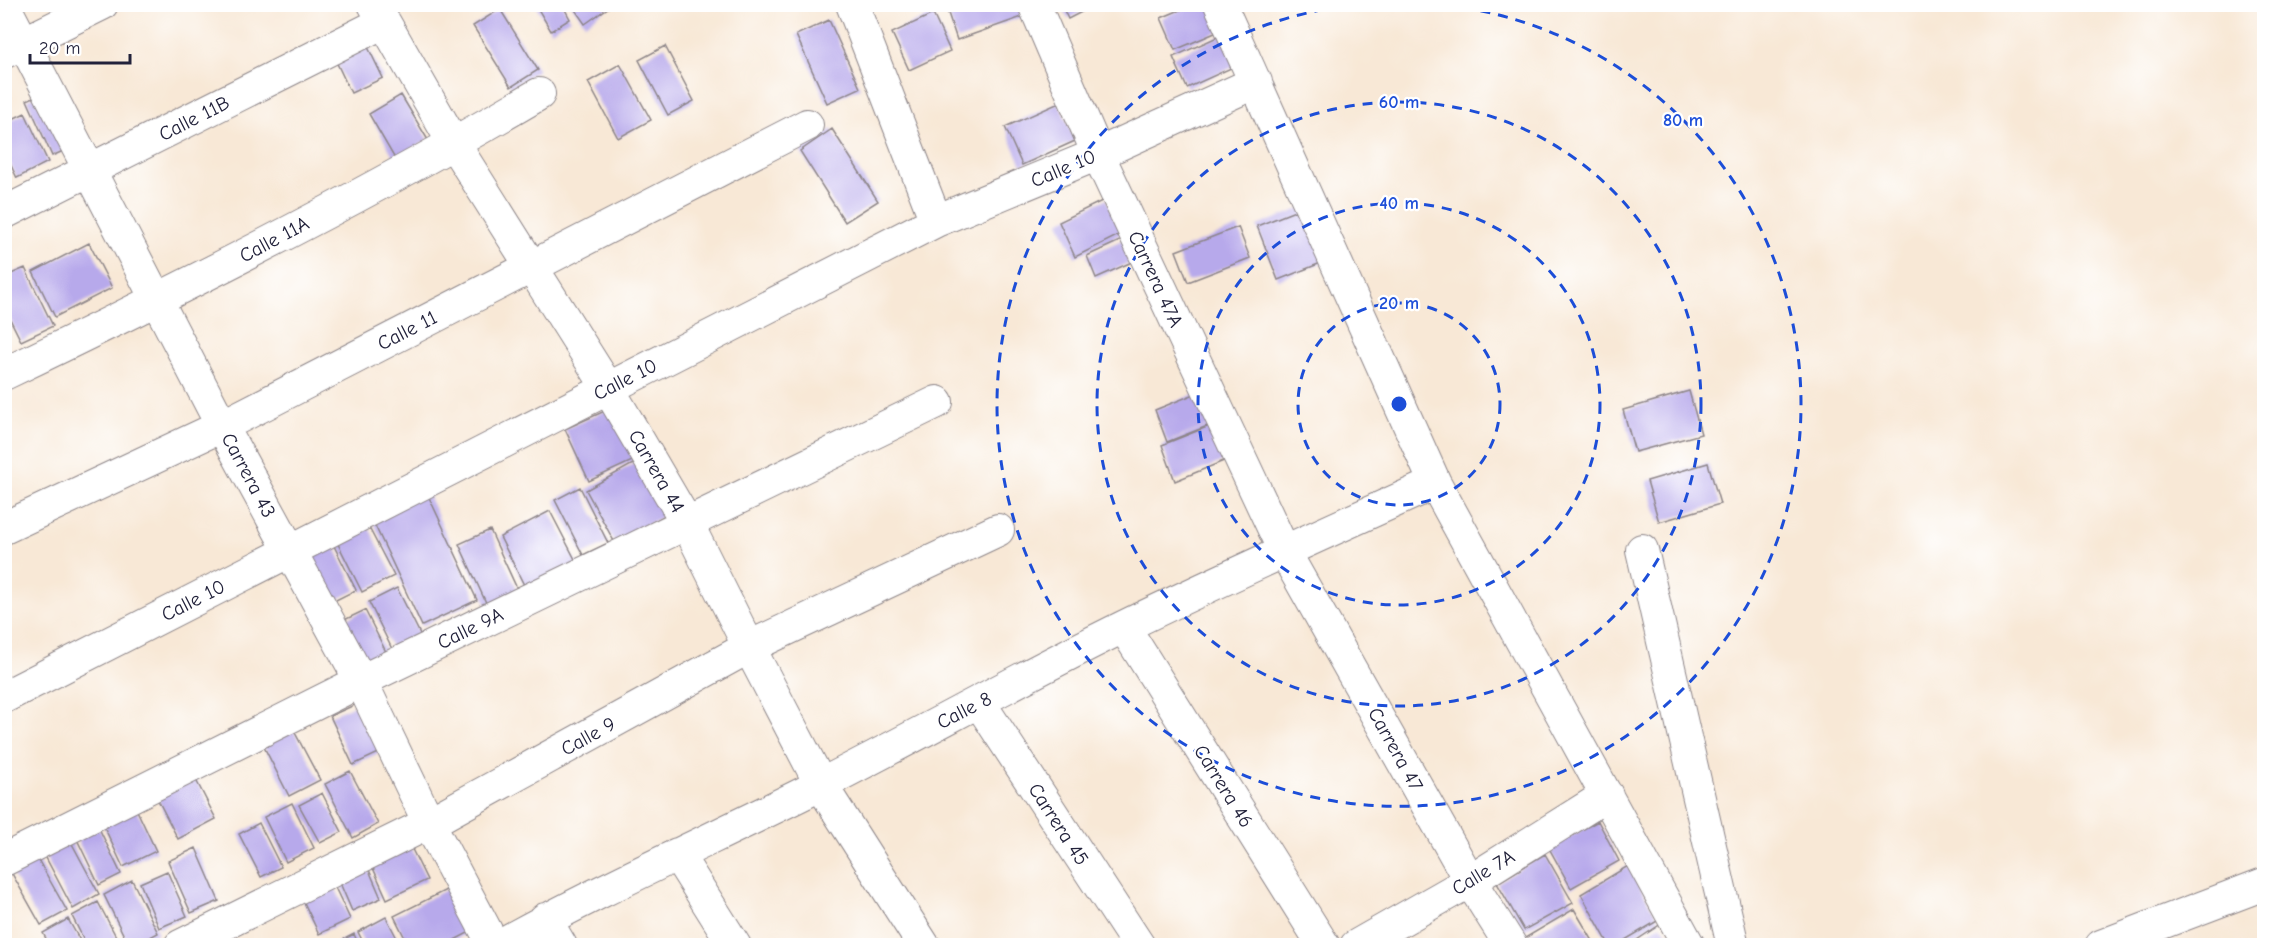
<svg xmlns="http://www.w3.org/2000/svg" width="2269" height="950" font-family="'Comic Neue',sans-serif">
<rect width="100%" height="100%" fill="#fff"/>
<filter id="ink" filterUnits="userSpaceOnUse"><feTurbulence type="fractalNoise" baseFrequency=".0167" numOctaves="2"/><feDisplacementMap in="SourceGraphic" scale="12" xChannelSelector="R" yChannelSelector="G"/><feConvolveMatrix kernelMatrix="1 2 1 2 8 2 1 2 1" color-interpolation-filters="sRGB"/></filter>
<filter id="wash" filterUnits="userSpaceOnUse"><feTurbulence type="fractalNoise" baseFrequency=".008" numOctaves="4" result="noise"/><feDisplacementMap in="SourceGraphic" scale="24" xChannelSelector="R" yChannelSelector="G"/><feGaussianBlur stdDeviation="1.35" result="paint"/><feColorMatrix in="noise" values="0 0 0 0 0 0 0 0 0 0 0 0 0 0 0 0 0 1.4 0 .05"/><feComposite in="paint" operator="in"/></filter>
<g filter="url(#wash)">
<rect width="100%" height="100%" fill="#f8e8d6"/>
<g id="blocks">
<!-- building -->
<path fill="#b7a9eb" d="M535 4H562L570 19 551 31Z
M571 4H607L609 7 585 24Z
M945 4H1021L1025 16 957 40Z
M1061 4H1097L1068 19Z
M1194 4H1212L1222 30 1175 50 1161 18Z
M500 9 538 70 511 87 473 26Z
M933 14 950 51 909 70 892 33Z
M829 20 860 88 827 103 796 35Z
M1226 33 1240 64 1187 88 1173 57Z
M365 41 383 78 351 93 334 57Z
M665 46 694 101 668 115 639 60Z
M620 64 651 120 618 138 588 82Z
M45 92 70 148 52 156 27 100Z
M401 95 428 140 395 159 369 114Z
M1059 103 1075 141 1022 165 1005 127Z
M25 113 48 162 17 178 4 151V123Z
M832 129 878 201 845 222 800 151Z
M1106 199 1123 233 1075 257 1059 222Z
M1310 205 1331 259 1278 280 1257 226Z
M1238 227 1250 258 1188 282 1176 251Z
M1124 239 1134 261 1096 278 1087 256Z
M89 243 112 288 55 317 33 272Z
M25 268 53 326 21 341 4 307V277Z
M1202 391 1215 423 1167 442 1155 410Z
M1689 391 1701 434 1635 452 1623 410Z
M618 405 641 457 589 481 565 429Z
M1217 423 1231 458 1175 481 1162 445Z
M640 460 669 513 615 543 586 490Z
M1708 463 1720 504 1659 522 1647 481Z
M580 487 608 543 583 555 555 500Z
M427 493 477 600 422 626 372 519Z
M550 511 579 567 528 593 500 537Z
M366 522 394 576 362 592 335 538Z
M490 530 519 593 488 607 459 544Z
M332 542 356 590 330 603 306 555Z
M397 588 422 638 394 653 369 602Z
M365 610 389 658 364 670 340 622Z
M361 702 383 751 353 765 330 716Z
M293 729 320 780 289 796 263 745Z
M350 771 378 824 353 838 325 784Z
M195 778 216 819 178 839 157 798Z
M322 793 342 832 320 843 299 805Z
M292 803 314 848 286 862 264 817Z
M134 804 156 851 123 867 101 820Z
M1598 821 1619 861 1571 888 1549 848Z
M96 822 121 874 99 885 74 833Z
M259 823 281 867 261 877 239 834Z
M70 840 99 894 73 909 44 854Z
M408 841 427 880 387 899 369 859Z
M196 848 219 901 191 913 168 861Z
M1545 854 1573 903 1524 930 1497 883Z
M36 856 67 911 41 925 10 870Z
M366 863 381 898 352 911 337 876Z
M1628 866 1659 920 1615 946H1610L1581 894Z
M167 871 187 916 159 928 140 883Z
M331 879 350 919 319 934 300 894Z
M132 880 158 933 133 946H129L104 895Z
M452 887 474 930 443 946H409L394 916Z
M98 902 121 946H87L72 916Z
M1574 909 1596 946H1530L1525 938Z
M386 917 401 946H365L358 932Z
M68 919 83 946H50L43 933Z
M1661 924 1675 946H1628Z
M354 934 359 946H331Z"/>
</g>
</g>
<g filter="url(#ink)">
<use href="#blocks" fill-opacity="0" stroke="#8d8588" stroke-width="1.5"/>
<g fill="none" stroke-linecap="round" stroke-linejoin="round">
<defs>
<path id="minor" d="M374 4 454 144 608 388 687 523 749 647 821 785 924 946
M852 4 936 221
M1034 4 1098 154 1284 551 1470 881 1511 946
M1220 4 1435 483 1689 946
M4 5 222 426 361 681 429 823 494 946
M5 52 102 4
M4 213 384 22
M4 374C186 287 366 196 539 94
M4 528 222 426 807 125
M1642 550 1733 946
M1124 627 1324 946
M4 697 936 221 1098 154 1256 82
M979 702 1139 946
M677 854 735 946
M4 860 361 681 937 402
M545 919 561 946
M180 946 429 823 749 647 998 530
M498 946C604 887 715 838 822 784 924 732 1023 676 1125 626 1228 576 1331 530 1435 483
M1356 946 1470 881 1607 795
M2101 946 2264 884"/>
</defs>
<!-- minor casing -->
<use href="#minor" stroke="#8d8588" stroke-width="34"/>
<!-- minor -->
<use href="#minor" stroke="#fff" stroke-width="32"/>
</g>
</g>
<!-- distance rings -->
<g fill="none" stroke="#1d4ed8" stroke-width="3" stroke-dasharray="10 8">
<circle cx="1399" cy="404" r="101"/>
<circle cx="1399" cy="404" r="201"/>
<circle cx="1399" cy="404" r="302"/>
<path d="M1445 5A402 402 0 1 1 1353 5"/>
</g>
<g text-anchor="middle" stroke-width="4.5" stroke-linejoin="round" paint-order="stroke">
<!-- street labels -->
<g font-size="20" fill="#22223b" stroke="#fff">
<text transform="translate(194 118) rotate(-27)" y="7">Calle 11B</text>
<text transform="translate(1063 168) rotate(-23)" y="7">Calle 10</text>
<text transform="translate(274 239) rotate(-28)" y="7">Calle 11A</text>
<text transform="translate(1156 279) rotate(65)" y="7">Carrera 47A</text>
<text transform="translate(407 330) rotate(-27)" y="7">Calle 11</text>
<text transform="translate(625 379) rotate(-27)" y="7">Calle 10</text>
<text transform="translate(657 471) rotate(60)" y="7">Carrera 44</text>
<text transform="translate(249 475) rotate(62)" y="7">Carrera 43</text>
<text transform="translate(193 600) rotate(-27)" y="7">Calle 10</text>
<text transform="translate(470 628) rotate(-26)" y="7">Calle 9A</text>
<text transform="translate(964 710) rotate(-27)" y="7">Calle 8</text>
<text transform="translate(588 736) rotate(-29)" y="7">Calle 9</text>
<text transform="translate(1396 749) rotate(61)" y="7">Carrera 47</text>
<text transform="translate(1224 786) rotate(58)" y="7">Carrera 46</text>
<text transform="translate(1059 824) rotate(57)" y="7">Carrera 45</text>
<text transform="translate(1483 872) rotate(-31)" y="7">Calle 7A</text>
</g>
</g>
<circle cx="1399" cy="404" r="9" fill="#1d4ed8" stroke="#fff" stroke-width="3"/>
<g font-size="18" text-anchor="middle" font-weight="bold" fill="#1d4ed8" stroke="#fff" stroke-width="4.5" stroke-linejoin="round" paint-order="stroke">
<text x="1399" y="108">60 m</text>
<text x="1683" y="126">80 m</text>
<text x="1399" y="209">40 m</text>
<text x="1399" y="309">20 m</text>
</g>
<!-- margin -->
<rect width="2269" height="950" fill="none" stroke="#fff" stroke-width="24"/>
<!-- scale -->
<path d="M30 54v9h100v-9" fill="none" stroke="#22223b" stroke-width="3"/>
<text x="39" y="54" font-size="18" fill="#22223b" stroke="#ffffff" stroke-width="4.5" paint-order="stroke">20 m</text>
</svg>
